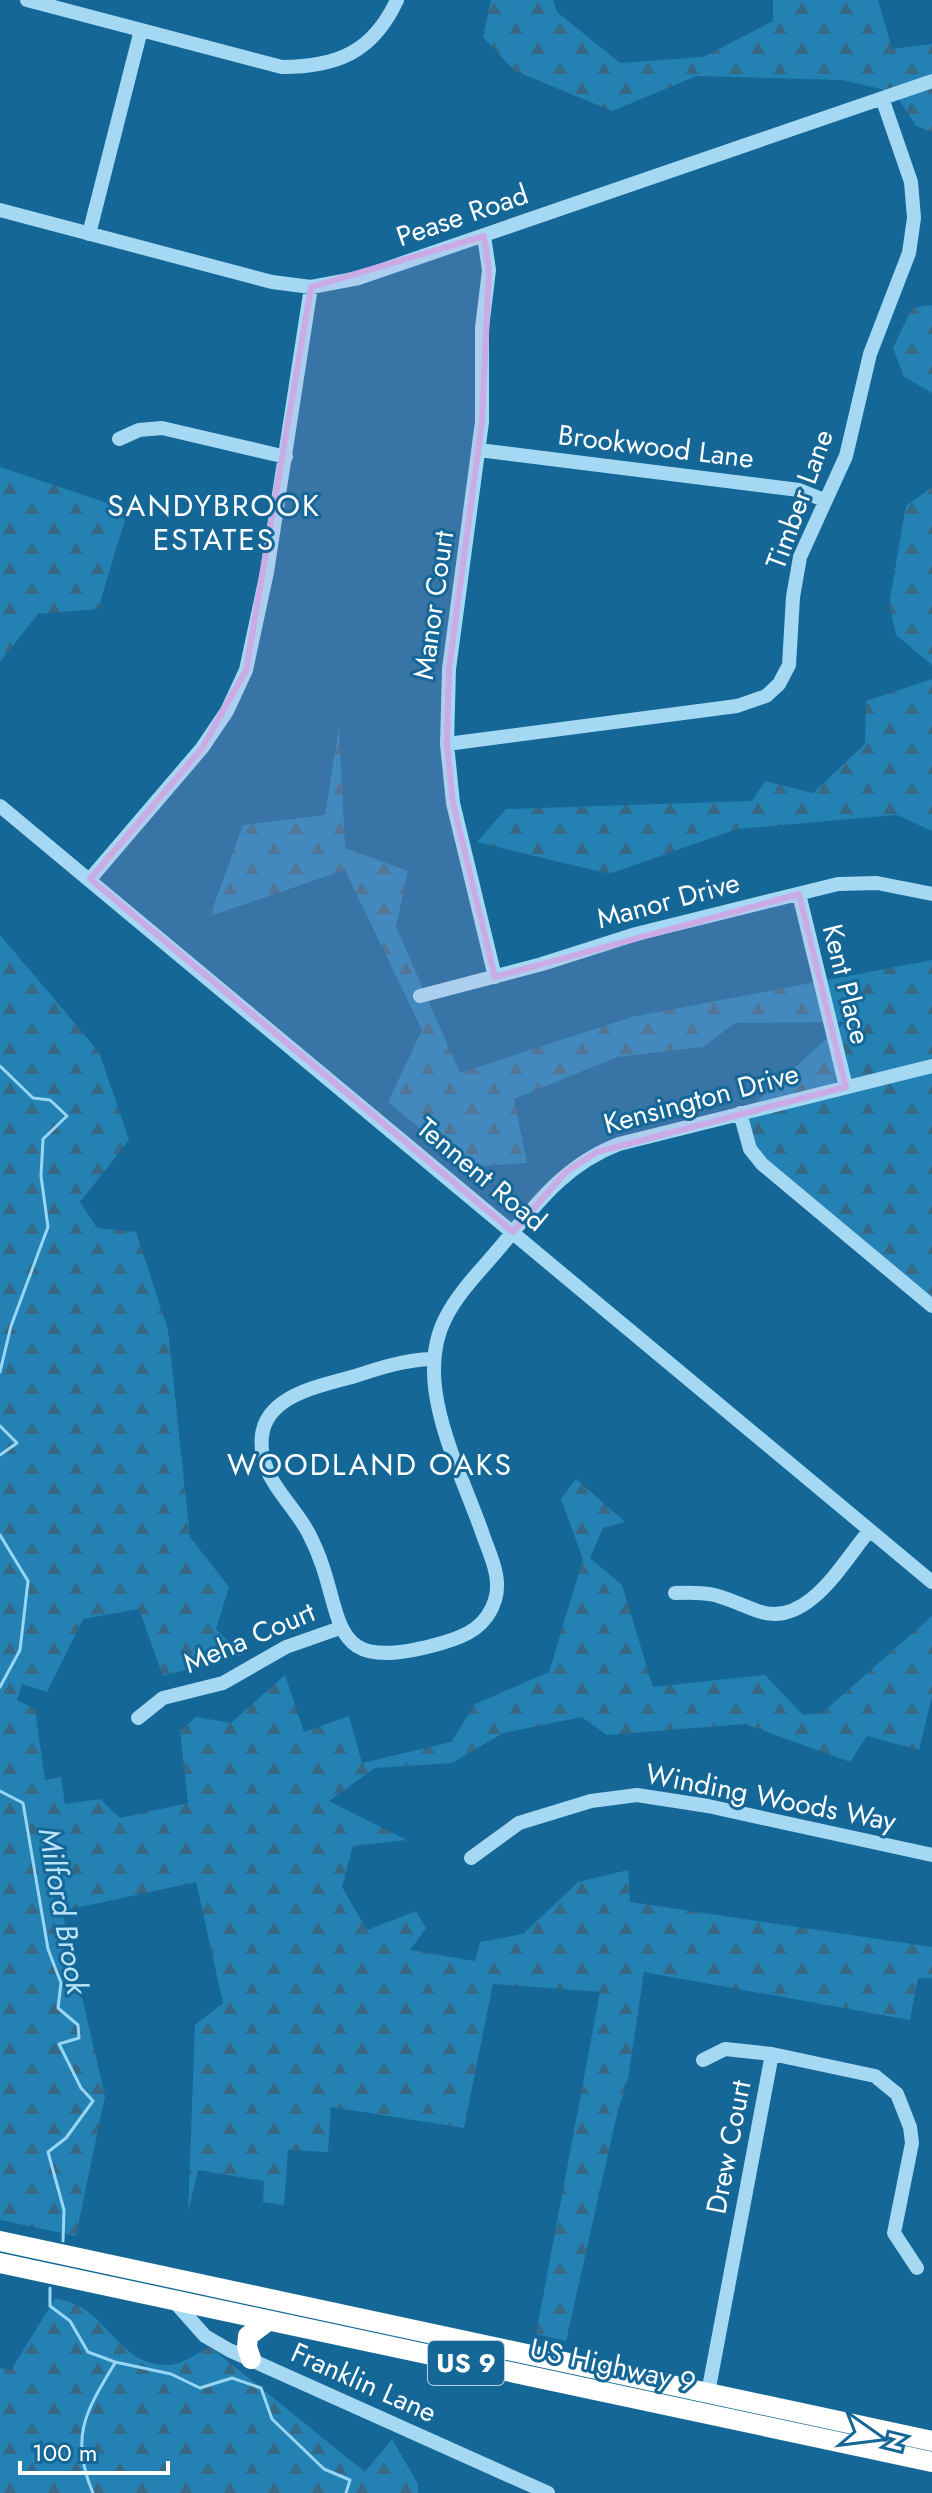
<svg xmlns="http://www.w3.org/2000/svg" width="932" height="2493" font-family="Jost,sans-serif">
<defs>
<pattern id="forest-firs" width="22" height="20" patternUnits="userSpaceOnUse" patternTransform="scale(2)"><rect width="22" height="20" fill="#2381b3"/><path d="M5 1l3.5 6h-7zM16 11l3.5 6h-7z" fill="#356985"/></pattern>
</defs>
<rect width="100%" height="100%" fill="#146796"/>
<!-- forest -->
<path fill="url(#forest-firs)" d="M491 0H553L557 12 620 63 703 57 773 21V0H878L892 49 932 44V132L916 126 894 92 842 80 697 76 612 111 515 71 483 37Z
M932 305V393L904 377 893 348 912 308Z
M0 467 128 510 98 609 38 614 0 662Z
M932 487V665L896 635 889 604 906 506Z
M932 679V831L897 815 737 829 609 874 477 842 506 809 752 801 765 781 813 793 865 744 866 701Z
M339 727 345 848 408 871 396 927 460 1073 632 1017 932 960V1306L749 1146 741 1116 845 1022 735 1023 703 1047 617 1057 514 1099 527 1163 466 1167 388 1102 422 1030 345 870 210 916 243 825 325 815Z
M0 935 99 1052 129 1140 80 1202 97 1228 136 1232 168 1330 190 1537 229 1587 216 1629 242 1655 163 1676 139 1609 83 1619 47 1692 22 1684 17 1700 35 1709 45 1780 61 1777 65 1804 100 1799 120 1818 188 1803 180 1731 196 1717 231 1723 285 1675 304 1732 349 1716 362 1763 451 1742 475 1704 549 1672 583 1559 561 1499 576 1479 625 1522 603 1528 590 1558 622 1585 653 1687 765 1675 803 1715 822 1713 932 1616V1696L919 1750 867 1736 850 1762 745 1724 607 1735 582 1717 503 1733 452 1763 375 1768 329 1801 407 1840 353 1846 342 1887 367 1930 416 1911 426 1928 410 1950 475 1961 480 1942 523 1934 578 1882 628 1870 630 1902 932 1947V1978H918L910 2020 644 1972 628 2079 618 2110 566 2341 536 2334 600 1992 493 1984 464 2128 331 2107 328 2152 288 2150 284 2205 263 2202 264 2181 198 2170 188 2213 195 2025 223 2003 196 1882 62 1911 105 2096 76 2236 0 2220Z
M55 2299C108 2303 114 2367 170 2365 182 2364 199 2352 210 2347L365 2472 392 2439 418 2484V2493H0V2368L11 2370Z"/>
<g fill="none" stroke-linecap="round" stroke-linejoin="round">
<!-- stream -->
<path stroke="#97d6f5" stroke-width="3" d="M0 1066 33 1098 50 1100 67 1116 43 1139 41 1176 48 1227 11 1326 0 1372
M0 1426 17 1443 0 1455
M0 1535 28 1581 20 1650 0 1687
M0 1791 23 1803 48 1949 61 1983 58 2008 78 2025 79 2038 59 2044 81 2088 93 2101 66 2138 48 2152 64 2210 63 2241
M50 2288V2306L70 2321 88 2352 115 2362 171 2374 200 2388 232 2378 261 2388 272 2419 324 2469 350 2480 346 2493
M93 2493C69 2437 86 2411 115 2363"/>
<!-- minor -->
<path stroke="#a5d8f2" stroke-width="14" d="M27 0 282 67C337 67 373 52 397 0
M0 210 272 282 311 287 359 278 932 81
M89 234 141 30
M484 236 489 270 482 328V422L449 669 447 744 453 803 495 977
M119 439 139 430 162 428 286 457
M479 450 799 490 824 500
M447 744 737 706 766 696 779 684 789 665 793 597 800 557 846 456 870 354 909 253 914 218 911 182 882 98
M0 806 932 1582
M90 879 202 748 227 711 246 670 267 572 311 287
M799 894 846 1087
M420 996 542 964 636 934 838 884 877 883 932 894
M740 1113 750 1149 762 1164 932 1306
M431 1359C404 1360 380 1368 355 1376 313 1388 251 1398 263 1456 268 1485 296 1508 309 1534 350 1612 316 1679 442 1643 467 1636 487 1626 495 1600 502 1578 490 1555 483 1535 461 1470 411 1383 446 1317 460 1290 483 1268 502 1245 537 1203 566 1164 619 1144L932 1066
M675 1593C718 1591 720 1597 758 1611 807 1629 843 1562 869 1531
M138 1718 163 1698 223 1683 286 1647 340 1628
M471 1858 519 1823 591 1801 637 1795 708 1806 932 1855
M703 2060 725 2049 772 2054 875 2076 897 2094 910 2127 912 2143 894 2233 917 2268
M173 2300 205 2336 229 2350 548 2493
M708 2393 772 2054"/>
<!-- highway -->
<path stroke="#fff" stroke-width="20" d="M0 2241 932 2441
M0 2263 932 2462
M251 2359 247 2347 248 2336 268 2321"/>
</g>
<!-- marked area -->
<path fill="#caabe5" fill-opacity="0.2" stroke="#caabe5" stroke-width="6" stroke-linejoin="round" d="M484 236 489 270 482 422 449 669 447 744 453 803 495 977 799 894 846 1087 597 1152 566 1172 513 1232 90 879 202 748 246 670 311 287Z"/>
<g text-anchor="middle" stroke-width="6" stroke-linejoin="round" paint-order="stroke">
<!-- shield labels -->
<rect fill="#146796" stroke="#b8d1e0" stroke-width="2" x="428" y="2341" width="76" height="44" rx="6"/>
<g font-size="26" font-weight="bold" fill="#fff">
<text x="466" y="2372">US 9</text>
</g>
<!-- street labels -->
<g font-size="28" fill="#fff" stroke="#146796">
<text transform="translate(462 215) rotate(-19)" y="10">Pease Road</text>
<text transform="translate(656 446) rotate(7)" y="10">Brookwood Lane</text>
<text transform="translate(799 499) rotate(-70)" y="10">Timber Lane</text>
<text transform="translate(433 605) rotate(-82)" y="10">Manor Court</text>
<text transform="translate(668 900) rotate(-15)" y="10">Manor Drive</text>
<text transform="translate(847 984) rotate(76)" y="10">Kent Place</text>
<text transform="translate(701 1098) rotate(-15)" y="10">Kensington Drive</text>
<text transform="translate(482 1174) rotate(40)" y="10">Tennent Road</text>
<text transform="translate(249 1637) rotate(-23)" y="10">Meha Court</text>
<text transform="translate(771 1797) rotate(11)" y="10">Winding Woods Way</text>
<text transform="translate(728 2147) rotate(-79)" y="10">Drew Court</text>
<text transform="translate(613 2365) rotate(12)" y="10">US Highway 9</text>
<text transform="translate(364 2382) rotate(24)" y="10">Franklin Lane</text>
</g>
<!-- neighbourhood labels -->
<g font-size="30" letter-spacing="2" fill="#fff" stroke="#146796">
<text x="214" y="516">SANDYBROOK<tspan x="214" dy="34">ESTATES</tspan></text>
<text x="370" y="1475">WOODLAND OAKS</text>
</g>
<!-- water labels -->
<g font-size="30" font-style="italic" fill="#bae4fa" stroke="#146796">
<text transform="translate(63 1911) rotate(80)" y="10">Milford Brook</text>
</g>
</g>
<!-- north arrow -->
<g transform="translate(876 2437) rotate(104)" stroke="#146796" stroke-width="6" paint-order="stroke">
<path d="M0-6L14 30L0 20L-14 30Z" fill="#ffffff"/>
<text y="-12" font-size="22" font-weight="bold" text-anchor="middle" fill="#ffffff">N</text>
</g>
<!-- scale -->
<path d="M20 2461v12h148v-12" fill="none" stroke="#ffffff" stroke-width="4"/>
<text x="32" y="2461" font-size="24" fill="#ffffff" stroke="#146796" stroke-width="6" paint-order="stroke">100 m</text>
</svg>
